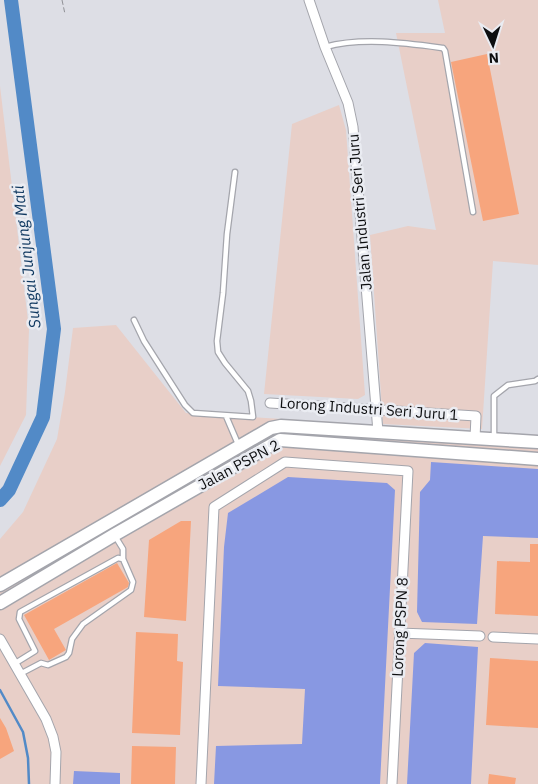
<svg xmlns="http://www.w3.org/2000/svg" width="538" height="784" font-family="'IBM Plex Sans',sans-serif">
<rect width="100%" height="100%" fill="#dddee5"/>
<!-- industrial -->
<path fill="#e8cfc8" d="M438 0H538V265L493 261 482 429 383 424 370 235 408 226 436 230 396 33H445Z
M0 86 29 329 26 415 0 466Z
M339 105 346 130 365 395 358 399 264 394 292 124Z
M116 325 186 413 538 435V784H0V539L23 512 57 439 65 392 73 328Z"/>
<!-- forest -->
<path fill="#8898e2" d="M431 462 538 469V538L483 536 477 624 422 622 417 612 420 492 430 480Z
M288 477 387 483 395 490 380 784H214L216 746 302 744 305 689 218 686 224 547 228 513Z
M425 643 478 647 471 784H407L414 653Z
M74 771 120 773V784H73Z"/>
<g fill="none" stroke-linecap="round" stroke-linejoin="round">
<!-- stream -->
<path stroke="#528ac7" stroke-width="2.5" d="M0 690 23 732 28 758 29 784"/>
<!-- river -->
<path stroke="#528ac7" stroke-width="14" d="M0 500 9 490 43 417 54 329 11 0"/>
</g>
<!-- building -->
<path fill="#f7a57d" d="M487 54 519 214 483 221 451 62Z
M181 521H191L186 621 144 617 149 540Z
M530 544H538V616L495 614 497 561 530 562Z
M117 563 129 583 128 587 54 629 66 650 49 660 24 615Z
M136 632 178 634 177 661 183 662 180 735 132 733Z
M490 658 538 661V728L486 725Z
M0 718 6 728 14 751 0 759Z
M132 746 176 747 175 784H131Z
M489 774 516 778 515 784H488Z"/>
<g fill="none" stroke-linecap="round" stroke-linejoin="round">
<defs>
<path id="lane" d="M325 47C362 37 405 43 443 48L445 51 473 212
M134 320 144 341 185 405 193 413 253 417 251 401 248 391 225 363 218 352 217 341 223 293 227 234 235 172
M226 416 238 444
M494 437V396L508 385 535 381 538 379
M115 536 123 549V559
M14 664 35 651 19 619 20 612 118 558 123 559 133 582 131 590 83 624 72 639 69 653 66 657 48 665 41 663 20 674"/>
<path id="street" d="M309 0 325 47 348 103 353 127 378 432
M270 403 476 416 475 438
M399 633 480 636
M493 637 538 639
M0 639 46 719 53 737 56 752 55 784
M201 784 214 507 285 462 408 471 392 784"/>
<path id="secondary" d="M0 585 271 428 281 426 538 442
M0 603 114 535 280 440 538 459"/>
</defs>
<!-- lane casing -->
<use href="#lane" stroke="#a4a5ac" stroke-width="7"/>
<!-- street casing -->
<use href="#street" stroke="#a4a5ac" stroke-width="11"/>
<!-- secondary casing -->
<use href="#secondary" stroke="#a4a5ac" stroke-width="15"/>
<!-- path -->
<path stroke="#909196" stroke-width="1" stroke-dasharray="5 2.5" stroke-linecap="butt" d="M62 0 65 14"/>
<!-- lane -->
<use href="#lane" stroke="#fff" stroke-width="4.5"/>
<!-- street -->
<use href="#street" stroke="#fff" stroke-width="9"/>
<!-- secondary -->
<use href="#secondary" stroke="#fff" stroke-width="12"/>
</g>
<g text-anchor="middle" stroke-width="5" stroke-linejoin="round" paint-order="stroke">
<!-- street labels -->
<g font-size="15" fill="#0d0e10" stroke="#eaecf2">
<text transform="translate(360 212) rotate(-95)" y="5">Jalan Industri Seri Juru</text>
<text transform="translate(369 409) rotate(4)" y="5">Lorong Industri Seri Juru 1</text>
<text transform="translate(239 465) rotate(-28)" y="5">Jalan PSPN 2</text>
<text transform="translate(400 627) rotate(-87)" y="5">Lorong PSPN 8</text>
</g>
<!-- water labels -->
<g font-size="16" font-style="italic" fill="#0e375f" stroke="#eaecf2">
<text transform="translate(26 257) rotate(-97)" y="6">Sungai Junjung Mati</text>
</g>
</g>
<!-- north arrow -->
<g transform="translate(493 45) rotate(176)" stroke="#eaecf2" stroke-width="4" paint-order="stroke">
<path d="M0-4L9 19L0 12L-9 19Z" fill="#0d0e10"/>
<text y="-8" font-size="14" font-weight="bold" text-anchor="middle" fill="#0d0e10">N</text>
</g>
</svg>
